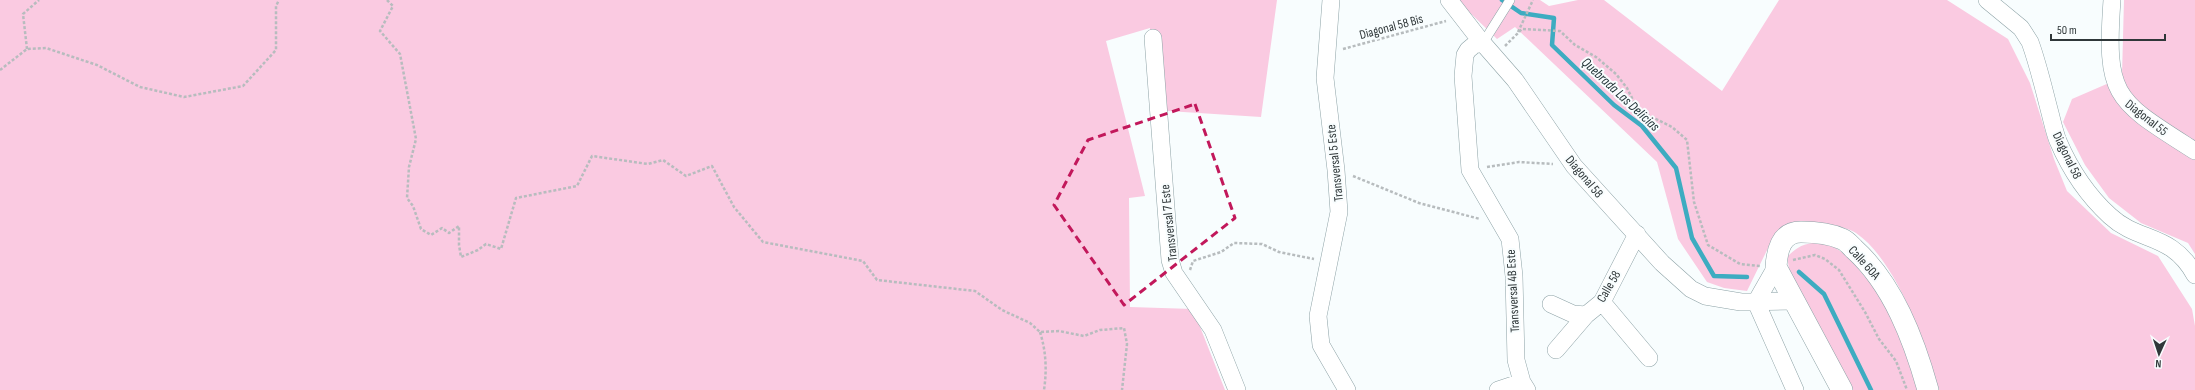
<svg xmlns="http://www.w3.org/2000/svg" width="2195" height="390" font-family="'Sofia Sans Condensed',sans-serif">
<rect width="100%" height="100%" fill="#f8fdfe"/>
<!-- green -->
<path fill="#facae1" d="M0 0H1277L1261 117 1152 110 1150 28 1106 41 1145 196 1129 198 1130 307 1193 309 1225 390H0Z
M1457 0H1540L1549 6 1578 0H1604L1722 91 1779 0H1947L2008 39 2030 83 2054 159 2067 191 2111 233 2158 256 2192 309 2195 326V390H1939C1925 344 1897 261 1856 233 1850 229 1835 225 1827 224 1819 223 1780 240 1770 244L1747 291 1724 288 1707 282 1678 239 1657 162 1515 27 1497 39Z
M2124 0H2195V254L2188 243 2141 223 2109 198 2085 165 2063 122 2072 99 2109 83 2122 75Z
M1826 242 1848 256 1874 288 1891 317 1911 366 1918 390H1851L1790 274 1787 257C1801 243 1808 243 1826 242Z"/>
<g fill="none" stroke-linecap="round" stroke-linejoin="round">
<!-- stream -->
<path stroke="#3dacc1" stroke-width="4.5" d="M1502 0 1521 13 1554 18 1552 45 1614 105 1642 126 1676 168 1692 238 1714 276 1747 277
M1799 272 1824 294 1871 390"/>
<defs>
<path id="service" d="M1483 43 1510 0"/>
<path id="minor" d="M1331 0 1325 78 1336 170 1339 212 1318 316 1321 345 1347 390
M1449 0 1480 40 1515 80 1574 166 1662 263 1691 289 1705 296 1741 302 1794 301
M1987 0 2021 28 2030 42C2038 64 2043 86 2049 109 2052 120 2054 131 2058 141 2070 169 2087 195 2110 216 2139 243 2171 232 2195 275
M2112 0C2105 98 2115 100 2195 151
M1153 38 1170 260 1174 273 1213 330 1237 390
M1483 43 1474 45 1468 50 1465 55 1463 76 1470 170 1510 239 1514 276 1516 360 1522 382 1527 390
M1602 302 1649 358
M1756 302 1795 390
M1756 302 1776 267
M1551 304 1573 314 1586 315
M1556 350 1586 315 1602 302 1637 234
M1498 390 1522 382"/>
<path id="tertiary" d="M1842 390 1776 267C1777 250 1781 232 1801 232 1815 232 1829 233 1842 239 1847 241 1850 245 1854 249 1893 284 1914 340 1928 390"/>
</defs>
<!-- service casing -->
<use href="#service" stroke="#8da2a6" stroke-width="10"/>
<!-- minor casing -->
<use href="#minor" stroke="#8da2a6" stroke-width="18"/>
<!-- tertiary casing -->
<use href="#tertiary" stroke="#8da2a6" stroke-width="22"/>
<!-- path -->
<path stroke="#b7bcbe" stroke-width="2.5" stroke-dasharray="3 2" stroke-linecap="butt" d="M387 0 393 6 380 31 400 54 416 139 409 167 407 198 413 206 421 229 431 235 442 228 449 233 459 226V245L461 257 478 250 486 244 501 249 516 198 577 186 592 156 648 164 663 160 686 176 712 166 734 207 763 242 863 261 877 280 975 291 1002 310 1030 323 1040 332 1059 331 1084 336 1100 330 1124 328 1127 344 1122 390
M1518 32 1533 0
M1505 46 1522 29 1560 31 1575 45 1596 57 1616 74 1627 88 1638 110 1672 127 1687 140 1694 202 1708 245 1740 264 1760 266
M27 49 23 14 39 0
M1343 49 1446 21
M0 70 27 49 46 48 97 65 140 87 184 97 243 86 276 50V6L279 0
M1487 167 1519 162 1553 164
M1353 176 1419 203 1480 219
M1793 260 1815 255 1825 259 1839 270 1865 312 1879 339 1896 361 1907 390
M1190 270 1193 261 1221 252 1234 243 1262 244 1279 252 1314 259
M1040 332C1046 351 1047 370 1044 390"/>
<!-- service -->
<use href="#service" stroke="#fff" stroke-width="9"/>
<!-- minor -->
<use href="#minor" stroke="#fff" stroke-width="17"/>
<!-- tertiary -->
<use href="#tertiary" stroke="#fff" stroke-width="21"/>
</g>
<!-- marked area -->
<path fill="none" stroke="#c2185b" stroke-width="3" stroke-dasharray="8 5" stroke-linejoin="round" d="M1195 104 1235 218 1124 305 1054 205 1088 140Z"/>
<g text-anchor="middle" stroke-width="4" stroke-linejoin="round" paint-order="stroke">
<!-- street labels -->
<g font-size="13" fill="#2f3739" stroke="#f8fdfe">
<text transform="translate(1391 26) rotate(-15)" y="5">Diagonal 58 Bis</text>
<text transform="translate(2147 117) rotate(38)" y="5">Diagonal 55</text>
<text transform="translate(2068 155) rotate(64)" y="5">Diagonal 58</text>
<text transform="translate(1334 163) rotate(-96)" y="5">Transversal 5 Este</text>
<text transform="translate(1585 176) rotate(50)" y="5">Diagonal 58</text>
<text transform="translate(1168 223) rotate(-96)" y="5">Transversal 7 Este</text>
<text transform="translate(1865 262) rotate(48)" y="5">Calle 60A</text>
<text transform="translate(1608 286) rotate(-60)" y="5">Calle 58</text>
<text transform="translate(1512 291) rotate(-93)" y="5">Transversal 4B Este</text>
</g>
<!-- water labels -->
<g font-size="14" font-style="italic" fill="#1a2d31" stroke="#f8fdfe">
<text transform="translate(1621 94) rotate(43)" y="5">Quebrada Las Delicias</text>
</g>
</g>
<!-- north arrow -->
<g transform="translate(2159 354) rotate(183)" stroke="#f8fdfe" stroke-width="3" paint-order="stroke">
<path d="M0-3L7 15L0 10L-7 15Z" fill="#2f3739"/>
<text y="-6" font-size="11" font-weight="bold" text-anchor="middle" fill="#2f3739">N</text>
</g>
<!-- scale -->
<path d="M2051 34v6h114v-6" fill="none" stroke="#2f3739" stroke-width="2"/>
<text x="2057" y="34" font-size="12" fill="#2f3739" stroke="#f8fdfe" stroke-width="3" paint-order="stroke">50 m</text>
</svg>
